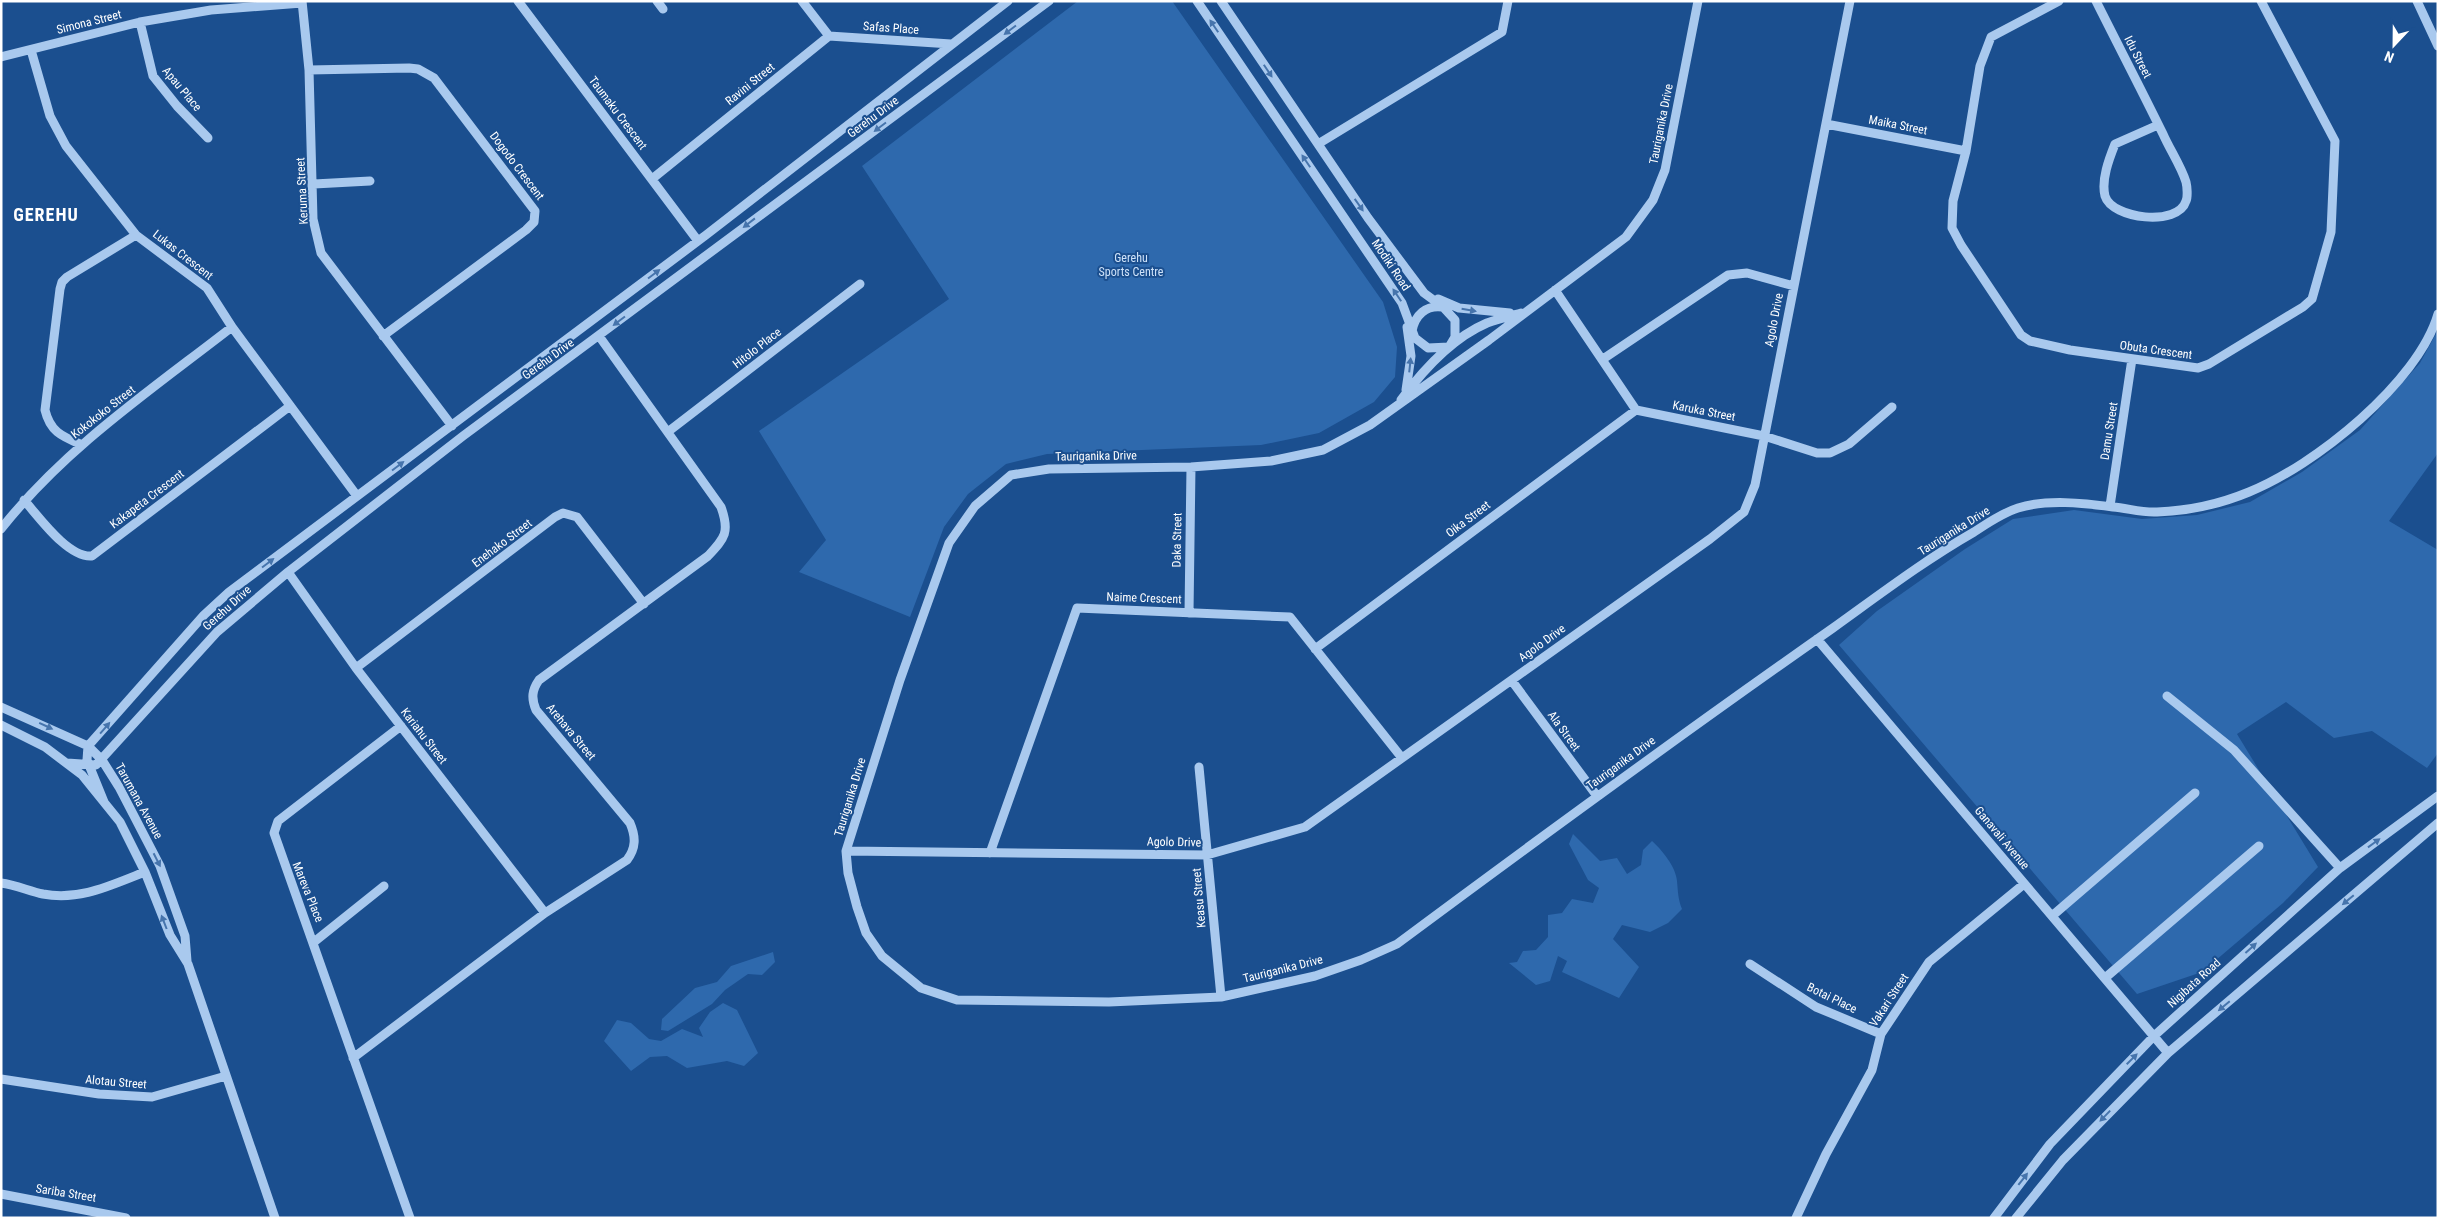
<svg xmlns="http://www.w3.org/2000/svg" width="2439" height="1219" font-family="'Roboto Condensed',sans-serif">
<rect width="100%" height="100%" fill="#1b4f8f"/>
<!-- green -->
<path fill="#2e69ad" d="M1078 1H1172L1383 302 1397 347 1395 377 1374 402 1319 433 1261 445 1047 454 1006 464 968 494 944 527 910 617 799 572 826 540 759 431 949 299 862 166Z
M2438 330V453L2389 521 2438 550V753L2427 768 2372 731 2334 738 2286 702 2237 734 2318 867 2283 903 2202 972 2137 994 1839 645 1877 611 1965 549 2013 519 2074 510 2142 519 2197 515 2250 502 2302 472 2360 430 2420 363Z
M1573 834 1600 861 1617 858 1627 874 1641 865 1643 850 1652 841C1662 850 1676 867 1677 881 1678 892 1678 899 1682 909L1668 923 1650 932 1622 925 1613 939 1639 967 1619 998 1562 972 1567 961 1558 956 1550 981 1536 985 1509 963 1517 962 1523 951 1536 950 1548 937V915L1562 913 1572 899 1593 903 1599 888 1588 880 1569 844Z
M773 952 775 962 762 975 748 974 725 990 712 1004 668 1031 661 1030 662 1019 695 988 717 982 731 966Z
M723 1003 737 1010 758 1053 744 1066 727 1061 687 1068 667 1056 650 1057 631 1071 604 1041 617 1020 631 1023 649 1039 661 1041 682 1029 703 1037 699 1028 710 1012Z"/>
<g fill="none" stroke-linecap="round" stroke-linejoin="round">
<!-- minor -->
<path stroke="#a9c9ee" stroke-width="9" d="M302 1 309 70 313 219 321 253 452 426
M518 1 698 241
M657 1 663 9
M1197 1 1402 303 1415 338 1428 348 1449 347
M1221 1 1368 218 1424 293 1443 307 1455 320V337L1449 347
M1698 1 1665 170 1653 200 1626 237 1489 340 1370 425 1323 450 1271 461 1191 467 1049 469 1011 475 975 506 949 543 900 680 846 851 848 873 857 907 866 933 882 956 921 988 957 1000 1109 1002 1221 997 1315 976 1361 960 1397 944C1541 837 1686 731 1833 628 1879 595 1925 560 1974 532 1988 523 2002 513 2018 508 2046 499 2084 503 2113 507 2127 508 2142 513 2157 512 2188 511 2220 504 2249 492 2314 466 2418 383 2438 314
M2059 1 1991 37 1980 66 1966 151 1953 201 1952 228 1961 245 2021 335 2030 341 2070 350 2198 368 2209 364 2303 307 2312 299 2331 232 2335 141 2261 1
M2096 1C2118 45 2141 89 2163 134 2170 150 2181 166 2186 182 2187 186 2188 197 2186 201 2178 227 2112 219 2105 196 2101 180 2109 159 2115 144L2158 125
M2417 1 2438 46
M140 22 153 76 177 106 208 138
M829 36 951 44
M31 50 50 116 66 146 136 235 207 288 232 327 357 496
M1 57 140 22 211 10 302 3
M309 70 409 68 418 69 434 78 535 211 534 222 526 230 383 336
M1826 124 1966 151
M1318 144 1502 32 1508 1
M652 179 829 36 802 1
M314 184 370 181
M1555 290 1636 410 1764 436 1817 453H1830L1849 444 1892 407
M1438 299 1459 308 1510 313
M1412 331C1415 315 1426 305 1442 307
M1603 359 1728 275 1747 273 1794 286
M1406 390 1411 356 1407 327
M1401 400C1423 370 1452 338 1487 323 1498 319 1510 316 1521 313
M669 431 860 284
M80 444C61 436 50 431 45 410L60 289 62 282 67 277 136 235
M24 500C39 517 68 558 92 556L290 406
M2110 506 2132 359
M1 529C65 448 151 390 232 327
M288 572 356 668 545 913
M1189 613 1191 467
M1817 639 2168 1053
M1315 649 1636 410
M356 668 555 517 563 513 577 517 644 604
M1512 681 1597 796
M2167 696 2234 750 2340 868
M1 707 88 746 102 760 119 787 160 866 185 936 187 961
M1 725 45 747 82 775 120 822 145 872 170 935 188 964 275 1218
M401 726 278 821 274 833 410 1218
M67 763 96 765 217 632 288 572 463 436 1049 1
M1199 767 1221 997
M104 802 87 760 88 746 204 615 229 592 706 235 1008 1
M846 851 1207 855 1305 827 1710 539 1744 512 1755 485 1850 1
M990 853 1077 608 1290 617 1402 758
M1 883C16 885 29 891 43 894 80 901 111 885 145 872
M2052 916 2195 793
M314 942 384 886
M1750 964 1816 1007 1881 1034
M2105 978 2259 846
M353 1058 545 913 627 860C636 848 636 837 630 823L536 710C531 698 532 690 539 680L708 556C725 538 730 532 721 507L599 336
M1 1079 99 1094 152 1097 226 1076
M1 1194 126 1218
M1796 1218 1826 1154 1872 1070 1881 1034 1929 962 2024 884
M1994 1218 2050 1144 2154 1036 2340 868 2438 796
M2016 1218 2063 1160 2168 1053 2438 823"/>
</g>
<!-- one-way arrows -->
<defs><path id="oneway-solid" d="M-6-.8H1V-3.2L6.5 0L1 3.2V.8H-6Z" transform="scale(1.25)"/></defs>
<g fill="#4674ac">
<use href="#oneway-solid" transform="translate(1214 26) rotate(-124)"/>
<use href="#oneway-solid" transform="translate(1010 30) rotate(143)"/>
<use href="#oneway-solid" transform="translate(1268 71) rotate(56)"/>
<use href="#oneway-solid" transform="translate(880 127) rotate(143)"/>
<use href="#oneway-solid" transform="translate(1306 161) rotate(-124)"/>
<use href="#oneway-solid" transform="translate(1359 205) rotate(55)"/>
<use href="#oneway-solid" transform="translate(749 223) rotate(142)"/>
<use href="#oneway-solid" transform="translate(654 274) rotate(-37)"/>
<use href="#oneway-solid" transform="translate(1397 295) rotate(-124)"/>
<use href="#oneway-solid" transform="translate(1469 310) rotate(10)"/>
<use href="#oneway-solid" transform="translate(619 321) rotate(143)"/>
<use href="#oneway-solid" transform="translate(1410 365) rotate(-84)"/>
<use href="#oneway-solid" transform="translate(398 466) rotate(-37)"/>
<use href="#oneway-solid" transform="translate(268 563) rotate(-37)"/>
<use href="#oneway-solid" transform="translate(46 726) rotate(25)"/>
<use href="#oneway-solid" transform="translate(105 728) rotate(-49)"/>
<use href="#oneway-solid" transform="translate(2374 843) rotate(-36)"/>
<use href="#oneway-solid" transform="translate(157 860) rotate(63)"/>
<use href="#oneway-solid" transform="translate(2348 900) rotate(140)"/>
<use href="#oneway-solid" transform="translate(164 922) rotate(-111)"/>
<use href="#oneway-solid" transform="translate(2251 948) rotate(-42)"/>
<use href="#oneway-solid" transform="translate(2224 1006) rotate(140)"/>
<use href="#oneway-solid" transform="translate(2132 1059) rotate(-45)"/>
<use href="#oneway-solid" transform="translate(2105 1116) rotate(134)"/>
<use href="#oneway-solid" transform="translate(2023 1179) rotate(-52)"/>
</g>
<g text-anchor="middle" stroke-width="4" stroke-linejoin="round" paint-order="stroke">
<!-- street labels -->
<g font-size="12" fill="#fff" stroke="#1b4f8f">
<text transform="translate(89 22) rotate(-14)" y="4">Simona Street</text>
<text transform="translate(891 28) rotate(4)" y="4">Safas Place</text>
<text transform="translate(2138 57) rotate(63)" y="4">Idu Street</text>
<text transform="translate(750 84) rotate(-39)" y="4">Ravini Street</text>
<text transform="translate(182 89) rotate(50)" y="4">Apau Place</text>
<text transform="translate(618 113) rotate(53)" y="4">Taumaku Crescent</text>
<text transform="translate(873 117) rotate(-37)" y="4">Gerehu Drive</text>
<text transform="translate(1661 124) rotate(-79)" y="4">Tauriganika Drive</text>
<text transform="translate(1898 125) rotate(11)" y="4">Maika Street</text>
<text transform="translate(517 166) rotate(53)" y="4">Dogodo Crescent</text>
<text transform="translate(302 191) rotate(-93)" y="4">Keruma Street</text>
<text transform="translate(183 255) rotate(38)" y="4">Lukas Crescent</text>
<text transform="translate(1391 265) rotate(56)" y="4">Modiki Road</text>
<text transform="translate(1774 320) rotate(-79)" y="4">Agolo Drive</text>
<text transform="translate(757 348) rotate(-38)" y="4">Hitolo Place</text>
<text transform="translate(2156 350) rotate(8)" y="4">Obuta Crescent</text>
<text transform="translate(548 359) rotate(-36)" y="4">Gerehu Drive</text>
<text transform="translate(1704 411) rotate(11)" y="4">Karuka Street</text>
<text transform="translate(103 412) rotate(-38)" y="4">Kokokoko Street</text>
<text transform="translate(2109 431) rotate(-81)" y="4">Damu Street</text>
<text transform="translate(1096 456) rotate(-1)" y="4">Tauriganika Drive</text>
<text transform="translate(147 499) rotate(-37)" y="4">Kakapeta Crescent</text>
<text transform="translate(1468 519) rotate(-37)" y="4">Oika Street</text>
<text transform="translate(1954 531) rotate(-32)" y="4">Tauriganika Drive</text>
<text transform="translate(1177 540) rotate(-89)" y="4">Daka Street</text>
<text transform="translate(502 543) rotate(-37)" y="4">Enehako Street</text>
<text transform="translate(1144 598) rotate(2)" y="4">Naime Crescent</text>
<text transform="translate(227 608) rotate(-42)" y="4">Gerehu Drive</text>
<text transform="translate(1542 643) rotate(-36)" y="4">Agolo Drive</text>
<text transform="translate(1564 731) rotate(54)" y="4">Ala Street</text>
<text transform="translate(571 732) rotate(50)" y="4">Arehava Street</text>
<text transform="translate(424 736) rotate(52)" y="4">Kariahu Street</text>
<text transform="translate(1621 763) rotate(-36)" y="4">Tauriganika Drive</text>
<text transform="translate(850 797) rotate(-73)" y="4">Tauriganika Drive</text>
<text transform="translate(139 801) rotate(61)" y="4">Tarumana Avenue</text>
<text transform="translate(2002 838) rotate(50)" y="4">Ganavali Avenue</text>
<text transform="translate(1174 842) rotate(1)" y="4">Agolo Drive</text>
<text transform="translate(308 892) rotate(68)" y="4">Mareva Place</text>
<text transform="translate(1199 898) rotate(-95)" y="4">Keasu Street</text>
<text transform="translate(1283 969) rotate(-14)" y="4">Tauriganika Drive</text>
<text transform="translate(2194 983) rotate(-42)" y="4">Nigibata Road</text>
<text transform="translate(1832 998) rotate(26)" y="4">Botai Place</text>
<text transform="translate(1889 1000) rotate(-57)" y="4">Vakari Street</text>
<text transform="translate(116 1082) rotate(5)" y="4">Alotau Street</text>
<text transform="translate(66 1193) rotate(9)" y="4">Sariba Street</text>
</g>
<!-- park labels -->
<g font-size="12" fill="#cfe3fa" stroke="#1b4f8f">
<text x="1131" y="262">Gerehu<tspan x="1131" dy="14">Sports Centre</tspan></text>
</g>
<!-- district labels -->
<g font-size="18" font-weight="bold" letter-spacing="1" fill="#fff" stroke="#1b4f8f">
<text x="46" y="221">GEREHU</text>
</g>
</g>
<!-- border -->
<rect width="2439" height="1219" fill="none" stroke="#ffffff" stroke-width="5"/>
<!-- north arrow -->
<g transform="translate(2394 45) rotate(202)" stroke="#1b4f8f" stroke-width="4" paint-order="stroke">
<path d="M0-4L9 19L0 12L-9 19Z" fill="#ffffff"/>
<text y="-8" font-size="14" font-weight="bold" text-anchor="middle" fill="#ffffff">N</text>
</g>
</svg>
